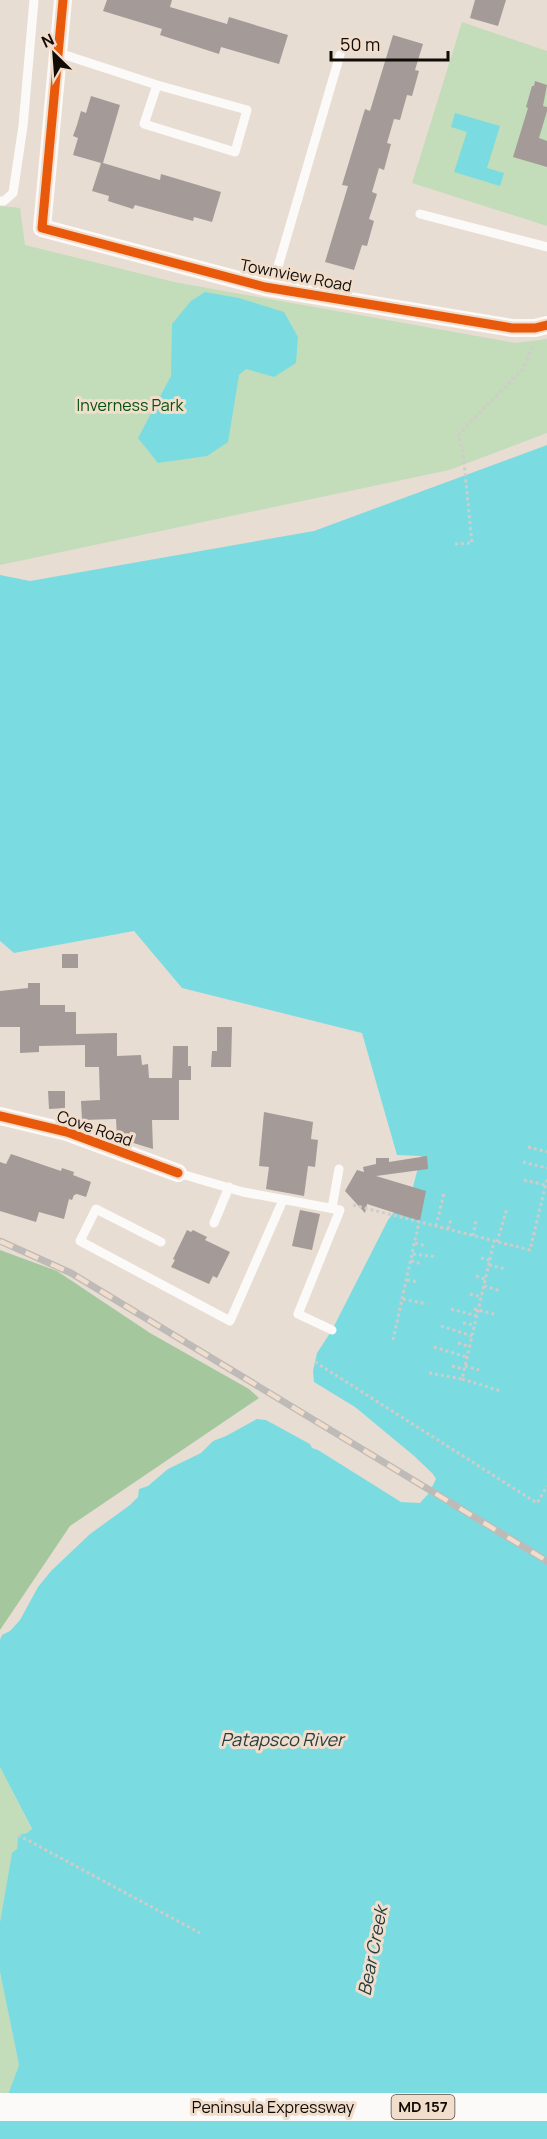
<svg xmlns="http://www.w3.org/2000/svg" width="547" height="2139" font-family="Manrope,sans-serif">
<rect width="100%" height="100%" fill="#e8ddd3"/>
<!-- green -->
<path fill="#c3dcb9" d="M462 22 547 51V226L412 183Z
M0 206 20 208 25 245 174 282 515 343 547 339V433L449 470 0 565Z
M0 1767 32 1830 27 1833 18 1835 17 1849 12 1854 0 1922Z
M0 1972 19 2065 0 2116Z"/>
<!-- forest -->
<path fill="#a5c79d" d="M0 1250 57 1271 150 1333 249 1389 259 1398 70 1526 0 1630Z"/>
<!-- water -->
<path fill="#7adce1" d="M455 113 500 126 487 168 504 173 500 186 454 172 467 132 451 127Z
M205 292 239 298 284 312 298 337 296 363 274 377 246 369 239 375 228 442 207 456 158 463 138 438 171 376 172 324 191 301Z
M547 445V2139H0V2116L19 2065 0 1972V1922L12 1853 17 1849 18 1835 27 1833 32 1829 0 1767V1640L2 1635 10 1631 20 1620 38 1587 51 1571 90 1534 130 1505 138 1497 139 1489 148 1486 168 1469 201 1453 213 1441 226 1436 257 1419 266 1420 310 1444 312 1448 318 1450 401 1502 420 1503 429 1493 436 1479 433 1474 413 1455 355 1407 314 1382 313 1371 317 1353 332 1330 388 1220 413 1187 421 1156 397 1155 362 1033 182 988 134 931 14 953 0 941V575L30 581 314 531Z"/>
<!-- building -->
<path fill="#a49a97" d="M107 0H172L170 7 227 24 229 17 288 35 279 64 221 47 219 54 160 35 162 29 103 11Z
M475 0H506L498 26 470 18Z
M393 35 423 44 415 70 419 71 412 96 407 95 400 120 394 119 387 143 391 144 384 170 379 168 372 192 377 194 369 219 374 221 367 246 362 245 354 270 325 262 348 186 342 185 365 109 370 111Z
M535 81 547 85 543 106 547 107V111L539 138 547 141V167L513 157 528 108 526 107 532 86H534Z
M91 96 120 105 103 163 160 180 161 174 221 192 212 222 194 217 193 221 135 205 133 209 108 201 109 196 92 191 101 163 73 155 78 138 73 136 77 125 81 111 86 113Z
M62 954H78V968H62Z
M28 983H40V1005H65V1012H76V1034L117 1033V1056L141 1055 142 1065 148 1064 149 1078H172L173 1046H188V1066H191V1080H179V1120H152L153 1149 117 1138 116 1119 82 1120 81 1101 100 1100 99 1067H85V1045L39 1046V1052L20 1053V1027H0V991L28 988Z
M217 1027H232L231 1067H211L212 1051H217Z
M48 1091H65V1108L49 1109Z
M264 1112 313 1122 311 1139 318 1140 315 1167 308 1166 304 1196 266 1189 269 1167 259 1166Z
M11 1154 61 1171 62 1168 74 1172 73 1175 91 1182 86 1197 77 1194 74 1195 72 1200 69 1199 64 1219 39 1212 36 1222 0 1211V1162L6 1164Z
M427 1156 428 1169 376 1176 426 1191 420 1221 367 1204 365 1213 345 1191 357 1170 364 1172 363 1167 376 1164V1158H389V1162Z
M300 1210 320 1214 312 1250 292 1246Z
M187 1230 191 1232 193 1230 207 1237 205 1240 230 1252 217 1278 213 1276 209 1284 171 1267 175 1260 173 1259Z"/>
<g fill="none" stroke-linecap="round" stroke-linejoin="round">
<!-- path -->
<path stroke="#cfccc9" stroke-width="3" stroke-dasharray="3 3" stroke-linecap="butt" d="M455 544 472 543 463 452 458 435 523 369 534 343
M528 1147 547 1152
M523 1162 547 1168
M524 1180 545 1185
M353 1205 530 1250 547 1179
M436 1226 444 1193
M448 1229 451 1219
M473 1236 476 1220
M497 1242 507 1208
M415 1243 427 1246
M413 1254 437 1257
M481 1258 490 1260
M411 1261 422 1264
M489 1265 506 1269
M476 1276 485 1279
M407 1280 418 1282
M484 1286 501 1291
M470 1294 481 1297
M403 1299 427 1304
M451 1309 477 1316
M474 1309 494 1314
M463 1323 475 1325
M441 1326 472 1336
M393 1340 419 1222
M458 1343 470 1347
M434 1347 467 1357
M315 1362 537 1503 547 1486
M452 1366 464 1369
M465 1366 479 1370
M429 1373 462 1379 494 1242
M462 1379 501 1391
M18 1835 200 1933"/>
<!-- service -->
<path stroke="#fcfaf8" stroke-width="9" d="M59 53 157 85 247 110 235 152 144 124 157 85
M0 201H4L13 193 23 126 34 0
M420 214 547 247
M274 288 277 270 340 55
M178 1173 243 1192 340 1210 298 1314 332 1330
M332 1208 339 1169
M214 1223 229 1187
M161 1242 96 1209 80 1241 230 1321 283 1200"/>
<!-- minor -->
<path stroke="#fcfaf8" stroke-width="18" d="M63 0 42 228 265 287 512 328H535L547 325
M0 1116 67 1132 178 1173"/>
<!-- primary -->
<path stroke="#fcfaf8" stroke-width="28" d="M0 2107H547"/>
<defs>
<path id="rail" d="M0 1241 71 1273 547 1561"/>
</defs>
<!-- rail casing -->
<use href="#rail" stroke="#bebab8" stroke-width="7"/>
<!-- rail -->
<use href="#rail" stroke="#f0ddcb" stroke-width="4.5" stroke-dasharray="14" stroke-linecap="butt"/>
<defs>
<path id="cycleway" d="M63 0 42 228 265 287 512 328H535L547 325
M0 1116 67 1132 178 1173"/>
</defs>
<!-- cycleway casing -->
<use href="#cycleway" stroke="#f0ddcb" stroke-width="13"/>
<!-- cycleway -->
<use href="#cycleway" stroke="#e8590c" stroke-width="9"/>
</g>
<g text-anchor="middle" stroke-width="6" stroke-linejoin="round" paint-order="stroke">
<!-- shield labels -->
<rect fill="#f0ddcb" stroke="#544a41" stroke-width="1.5" x="391.5" y="2095" width="63" height="24" rx="4.5"/>
<g font-size="15" font-weight="bold" fill="#110b06">
<text x="423" y="2112">MD 157</text>
</g>
<!-- street labels -->
<g font-size="16" fill="#110b06" stroke="#f0ddcb">
<text transform="translate(296 275) rotate(11)" y="6">Townview Road</text>
<text transform="translate(95 1128) rotate(19)" y="6">Cove Road</text>
<text x="273" y="2113">Peninsula Expressway</text>
</g>
<!-- park labels -->
<g font-size="16" fill="#025310" stroke="#f0ddcb">
<text x="130" y="411">Inverness Park</text>
</g>
<!-- water labels -->
<g font-size="18" font-style="italic" fill="#263e40" stroke="#f0ddcb">
<text x="282" y="1746">Patapsco River</text>
<text transform="translate(373 1951) rotate(-79)" y="6">Bear Creek</text>
</g>
</g>
<!-- north arrow -->
<g transform="translate(54 54) rotate(335)" stroke="#f0ddcb" stroke-width="4.5" paint-order="stroke">
<path d="M0-4.5L10 22L0 15L-10 22Z" fill="#110b06"/>
<text y="-9" font-size="16" font-weight="bold" text-anchor="middle" fill="#110b06">N</text>
</g>
<!-- scale -->
<path d="M331 51v9h117v-9" fill="none" stroke="#110b06" stroke-width="3"/>
<text x="340" y="51" font-size="18" fill="#110b06" stroke="#f0ddcb" stroke-width="4.5" paint-order="stroke">50 m</text>
</svg>
